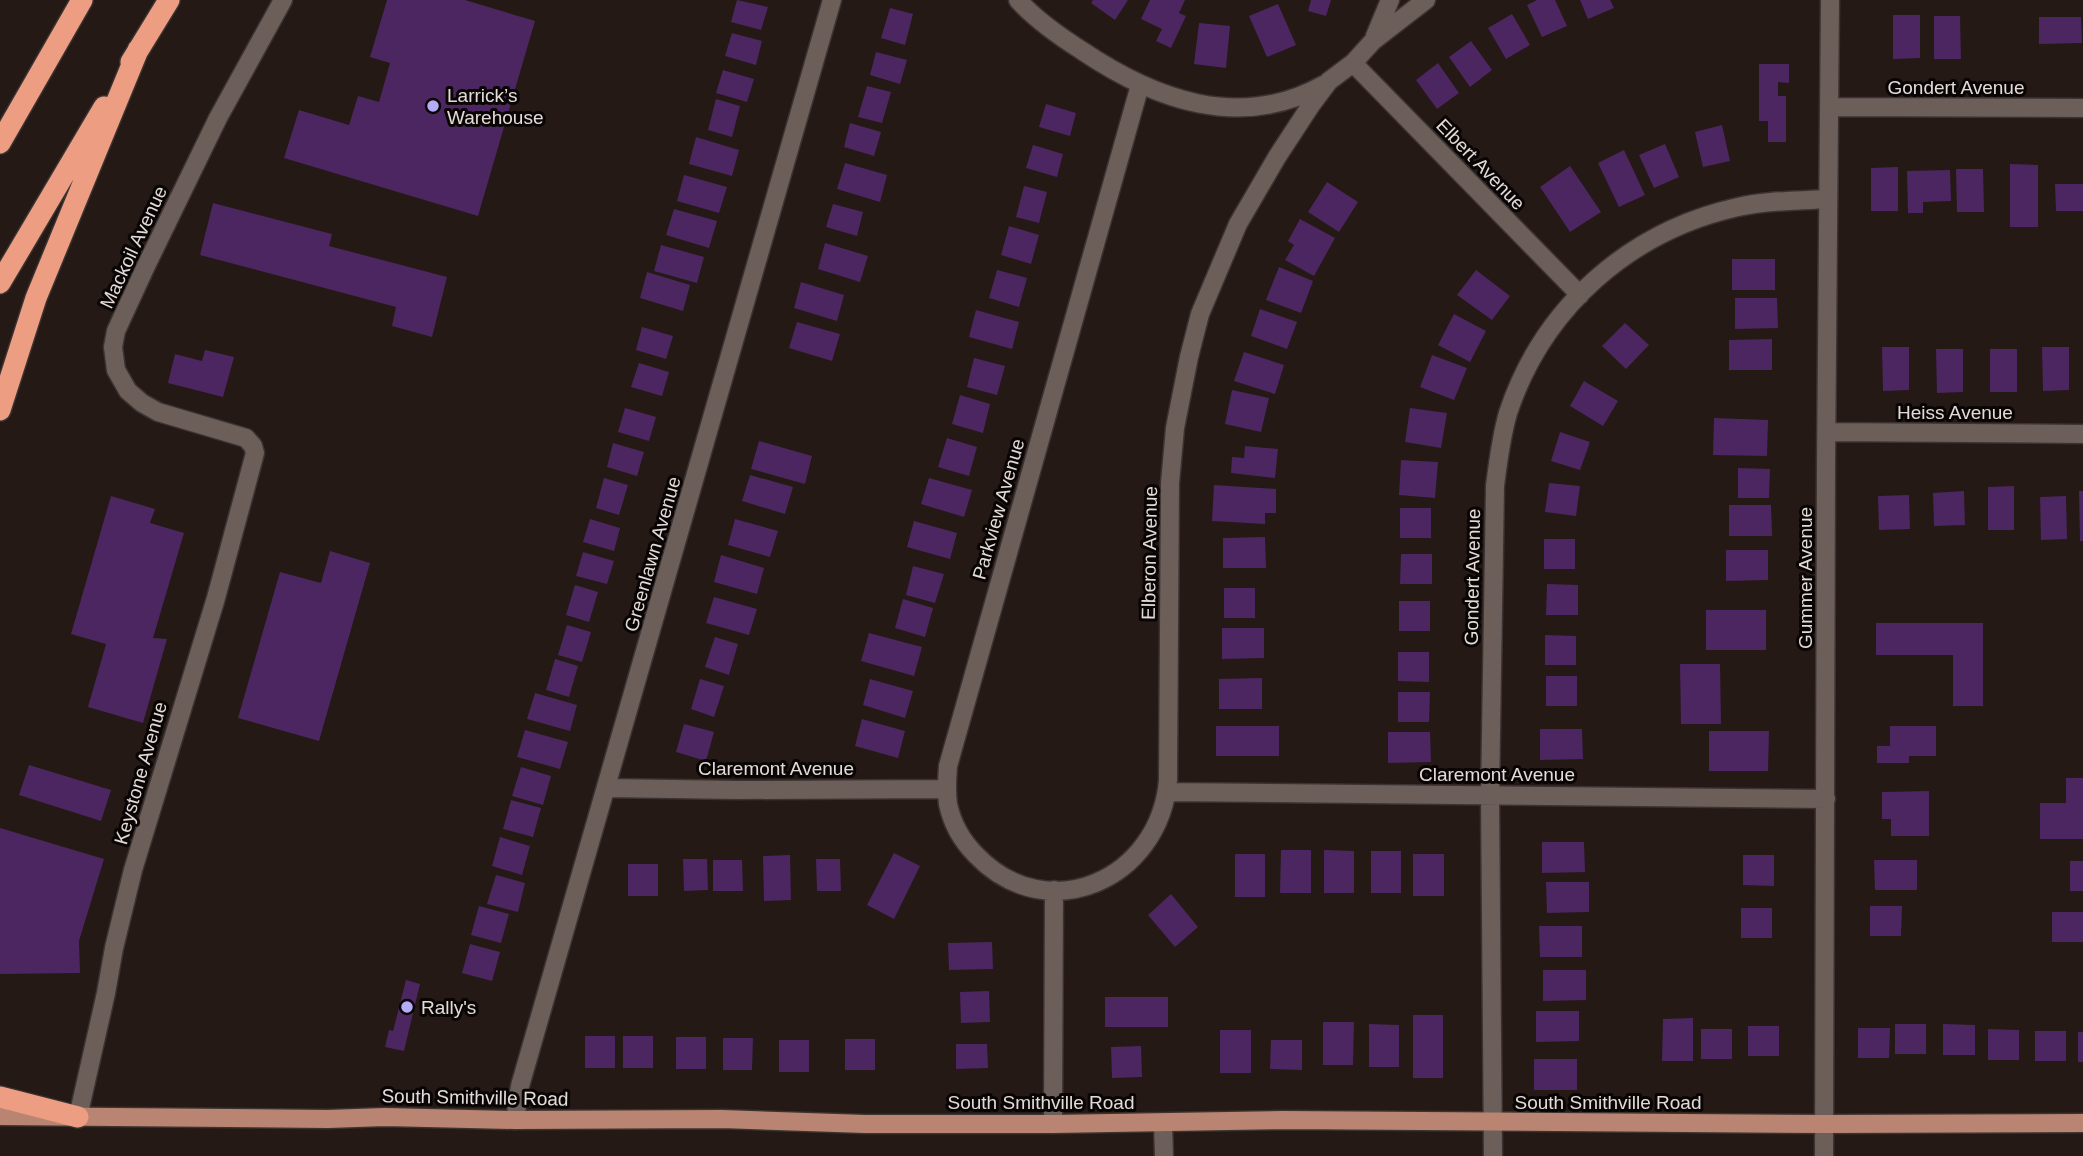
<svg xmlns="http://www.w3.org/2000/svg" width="2083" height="1156" font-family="Helvetica,sans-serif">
<rect width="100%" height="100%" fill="#241914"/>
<!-- building -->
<path fill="#4c2660" d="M387 0H465L535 21 478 216 284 158 299 110 349 125 358 96 379 102 390 63 370 57Z
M737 0 768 7 761 30 731 22Z
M1093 0H1128L1115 20 1091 3Z
M1150 0H1185L1179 13 1186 16 1171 48 1156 41 1162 29 1141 19Z
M1311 0H1331L1326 16 1308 11Z
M1537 0H1555L1567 26 1542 37 1527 5Z
M1580 0H1610L1614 8 1588 19Z
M1278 4 1296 45 1267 57 1249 16Z
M890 8 913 14 905 45 881 38Z
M1512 14 1530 45 1506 59 1488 28Z
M1893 15H1920V58L1893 59Z
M1934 16H1960L1961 59H1934Z
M2039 17H2081L2082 43 2039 44Z
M1199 23 1230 26 1226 68 1194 64Z
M732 33 762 41 756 65 725 56Z
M1471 41 1492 70 1470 87 1449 57Z
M876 52 907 60 900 84 870 75Z
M1438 63 1459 93 1437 109 1416 80Z
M1759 64H1789V83L1778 82V96H1786V142H1768V121H1759Z
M723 70 754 79 747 102 716 93Z
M867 86 891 92 882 123 858 117Z
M716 99 740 106 732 137 708 130Z
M1046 104 1076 113 1070 136 1039 127Z
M850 123 881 132 874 156 844 147Z
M1722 125 1730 161 1703 167 1695 132Z
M696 137 739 150 732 176 689 164Z
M1665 144 1679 177 1654 188 1639 155Z
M1033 145 1063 154 1057 177 1026 168Z
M1624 150 1645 195 1619 207 1598 163Z
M845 163 887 175 880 202 837 189Z
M2010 164 2038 165V227H2010Z
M1570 166 1601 212 1570 232 1540 187Z
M1898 167V211H1871V168Z
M1956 169H1983L1984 212H1957Z
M1950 170 1951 201 1923 202V213H1908L1907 171Z
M684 175 727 187 719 213 677 201Z
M1327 182 1358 202 1339 232 1308 212Z
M2055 184H2083V211H2056Z
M1024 186 1047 192 1039 223 1016 217Z
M213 203 332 234 329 246 447 277 432 337 392 326 396 307 200 255Z
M833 204 863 212 857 236 826 227Z
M674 209 717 221 709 248 666 235Z
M1300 219 1335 238 1314 276 1285 260 1294 245 1288 241Z
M1009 226 1039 235 1031 264 1001 255Z
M825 243 868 256 860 282 818 269Z
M661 245 704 257 697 283 654 271Z
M1732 259H1775V290H1732Z
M1279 267 1313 281 1301 313 1266 300Z
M997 270 1027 278 1019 307 989 298Z
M1476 270 1510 296 1492 320 1457 295Z
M647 272 690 285 683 311 640 298Z
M801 282 844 295 837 321 794 308Z
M1735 298H1777L1778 328 1735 329Z
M1260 309 1297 322 1287 349 1251 336Z
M976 310 1019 322 1012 349 969 337Z
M1454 314 1486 331 1470 362 1438 345Z
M797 322 840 334 832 361 789 348Z
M1625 323 1649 345 1626 369 1602 346Z
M642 327 673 336 666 359 636 350Z
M1772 339V370H1729V340Z
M1882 347H1909V390L1883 391Z
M2042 347H2069V390L2043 391Z
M1936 349H1963V392L1937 393Z
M1990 349H2017V392H1990Z
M205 350 234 357 223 397 168 383 175 354 202 361Z
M1244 352 1284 365 1275 394 1234 381Z
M1432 355 1467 368 1454 400 1420 387Z
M974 358 1005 366 997 395 967 387Z
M639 363 669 372 662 396 631 387Z
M1584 381 1618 401 1603 426 1570 406Z
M1232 390 1269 398 1261 432 1225 424Z
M960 395 990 404 983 433 952 424Z
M625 408 656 417 649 441 618 432Z
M1410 408 1447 413 1441 448 1405 442Z
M1714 418 1768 420 1767 456 1713 455Z
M1560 432 1590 442 1580 470 1551 461Z
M947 438 977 447 969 476 938 467Z
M759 441 812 456 805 484 751 469Z
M613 443 644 452 637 476 607 467Z
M1245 446 1278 449 1275 478 1231 473 1232 457 1244 458Z
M1401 460 1438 462 1435 498 1399 495Z
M1738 468 1770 469 1769 498H1738Z
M750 475 793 487 785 514 742 501Z
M604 478 628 485 619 515 596 508Z
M929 478 972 490 964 517 921 504Z
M1549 483 1580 486 1576 516 1545 512Z
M1214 485 1276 489V513H1265V524L1212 521Z
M2014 486V530H1988V487Z
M1964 491 1965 525 1934 526 1933 493Z
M2079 491H2083V541H2080Z
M1909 495 1910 529 1879 530 1878 496Z
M111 496 155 509 150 523 184 533 153 638 167 639 143 723 88 707 106 644 71 634Z
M2066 496 2067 539 2041 540 2040 497Z
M1729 505H1771L1772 536H1729Z
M1400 508H1431V538H1400Z
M590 519 620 528 614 551 583 542Z
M735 519 778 531 770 557 728 545Z
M914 521 957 533 950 559 907 547Z
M1265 537 1266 568H1223V538Z
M1544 539H1575V569H1544Z
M1726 550H1768V580L1726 581Z
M330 551 370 563 319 741 238 718 280 572 321 583Z
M583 552 614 561 607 584 576 576Z
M1401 554H1432V584H1400Z
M721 555 764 568 757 594 714 582Z
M913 566 944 574 935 603 906 595Z
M1547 584 1578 585V615H1546Z
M575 585 598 592 589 622 566 615Z
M1224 588H1255V618H1224Z
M714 597 757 609 749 635 706 623Z
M903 599 933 608 925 637 895 628Z
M1399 601H1430V631H1399Z
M1706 610H1766V650H1706Z
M1876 623H1983V706H1953V655H1876Z
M567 625 591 632 582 662 558 655Z
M1222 628H1264V658L1222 659Z
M869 633 922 647 914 676 861 661Z
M1545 635 1576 636V665H1545Z
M715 637 738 644 729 675 705 667Z
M1398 652H1429V682L1398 681Z
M555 659 578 666 569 697 546 690Z
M1680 664H1720L1721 724H1681Z
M1546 676H1577V706H1546Z
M1262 678V709H1219V679Z
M700 679 724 686 714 717 691 709Z
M870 679 913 691 905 718 863 705Z
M1398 692H1430L1429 722H1398Z
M535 693 577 705 570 731 527 719Z
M862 719 905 731 898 758 855 746Z
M684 724 714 732 706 761 676 752Z
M1216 726H1279V756H1216Z
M1890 726H1936V756H1909V763H1877V746H1890Z
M1540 729H1582L1583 759 1540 760Z
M525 730 568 742 560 769 517 757Z
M1709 731H1769L1768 771H1709Z
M1388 732H1430L1431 762 1388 763Z
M29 765 111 790 101 821 19 795Z
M521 767 551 776 543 805 512 796Z
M2066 778H2083V839H2040V803H2066Z
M1929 791V836H1891V819H1882V792Z
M511 800 541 808 533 837 503 829Z
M0 828 104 859 79 941 80 973 0 974Z
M500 837 530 846 522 875 492 866Z
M1542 842H1584L1585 872 1542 873Z
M1281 850H1311V893H1280Z
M1324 850 1354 851V893H1324Z
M1371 851H1401V893H1371Z
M894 853 920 866 894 919 867 905Z
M1235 854H1265V897H1235Z
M1413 854H1444V896H1413Z
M790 855 791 900 764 901 763 856Z
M1743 855H1774V886L1743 885Z
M683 859H707L708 890 684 891Z
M816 859H840L841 891H817Z
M713 860H742L743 891H713Z
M1874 860H1917V890H1875Z
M2070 861H2083V891H2070Z
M628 864H658V896H628Z
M496 875 525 883 518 912 487 904Z
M1546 882H1589V912L1547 913Z
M1171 894 1198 927 1175 947 1148 915Z
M479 906 509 914 501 943 471 935Z
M1870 906H1902L1901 936H1870Z
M1741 908H1772V938H1741Z
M2052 912H2083V942H2052Z
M1539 926H1582V957H1540Z
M992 942 993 969 949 970 948 943Z
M470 944 500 952 492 981 462 973Z
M1543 970H1586V1000L1543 1001Z
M406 980 420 984 404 1051 385 1047 389 1030 393 1031Z
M989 991 990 1022 961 1023 960 992Z
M1105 997H1168V1027H1105Z
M1536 1011H1579V1041L1536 1042Z
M1413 1015H1443V1078H1413Z
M1693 1018V1061H1662L1663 1019Z
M1323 1022H1354L1353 1065H1323Z
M1369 1024 1399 1025V1067H1369Z
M1895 1024H1926V1054H1895Z
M1943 1024 1975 1025V1055H1943Z
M1748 1026H1779V1056H1748Z
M1858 1028H1890L1889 1058H1858Z
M1701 1029H1732V1059H1701Z
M1988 1029 2019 1030V1060H1988Z
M1220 1030H1251V1073H1220Z
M2035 1031H2066V1061H2035Z
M2078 1032H2083V1062H2078Z
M585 1036H615V1068H585Z
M623 1036H653V1068H623Z
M676 1037H706V1069H676Z
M723 1038H753L752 1070H723Z
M845 1039H875V1070H845Z
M779 1040H809V1072H779Z
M1271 1040H1302V1070L1270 1069Z
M956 1044H987L988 1068 956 1069Z
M1141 1046 1142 1077 1112 1078 1111 1047Z
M1534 1059H1577V1090H1534Z"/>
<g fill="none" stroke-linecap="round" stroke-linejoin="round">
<defs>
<path id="minor" d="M1018 0C1036 20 1059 36 1081 50 1155 100 1240 131 1323 85
M1375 36 1390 0
M1353 63 1580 295
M1140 85 948 766C947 779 946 791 948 804 952 823 962 841 976 855 1048 930 1160 879 1168 780L1170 483 1175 428 1189 357 1200 314 1238 224 1277 157 1311 105 1329 81 1353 63 1373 41 1426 0
M1829 107 2083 108
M1827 432 2083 434
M606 788 738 790 946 789
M1167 792 1826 799
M78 1117 106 993 114 948 133 870 216 598 255 453 253 446 246 438 158 412 142 403 128 391 116 370 113 347 116 331 146 266 218 118 283 0
M515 1120 520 1086 832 0
M1163 1123 1164 1156
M1053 1124 1054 890
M1493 1156 1490 796 1495 486C1498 462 1501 437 1508 413 1543 307 1630 231 1738 207 1768 200 1798 201 1828 199
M1824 1156 1826 466 1830 0"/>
<path id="major" d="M0 1116 328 1119 385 1117 515 1120 722 1119 865 1124H1053L1282 1120 1824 1124 2083 1123"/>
<path id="highway" d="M131 62 169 0
M0 143 82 0
M0 283 104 107
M0 410 36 298 138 50
M0 1097 78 1117"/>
</defs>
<!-- minor casing -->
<use href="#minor" stroke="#3b3331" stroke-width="21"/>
<!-- major casing -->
<use href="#major" stroke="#3b3331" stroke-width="21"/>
<!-- highway casing -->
<use href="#highway" stroke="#3b3331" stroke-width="24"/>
<!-- minor -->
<use href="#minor" stroke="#6c5e59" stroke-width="18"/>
<!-- major -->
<use href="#major" stroke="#b98472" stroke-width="18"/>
<!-- highway -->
<use href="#highway" stroke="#ed9e82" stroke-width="21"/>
</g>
<!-- markers -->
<g fill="#b4acf9" stroke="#090504" stroke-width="2.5">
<circle cx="433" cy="106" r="7"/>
<circle cx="407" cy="1007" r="7"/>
</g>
<g text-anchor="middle" stroke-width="6" stroke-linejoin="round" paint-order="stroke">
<!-- street labels -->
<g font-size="19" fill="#e3dbd8" stroke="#090504">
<text x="1956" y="94">Gondert Avenue</text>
<text transform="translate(1481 164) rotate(46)" y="7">Elbert Avenue</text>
<text transform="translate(133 247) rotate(-65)" y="7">Mackoil Avenue</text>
<text x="1955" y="419">Heiss Avenue</text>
<text transform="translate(998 509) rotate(-74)" y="7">Parkview Avenue</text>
<text transform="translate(1149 553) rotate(-89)" y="7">Elberon Avenue</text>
<text transform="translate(652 554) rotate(-74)" y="7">Greenlawn Avenue</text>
<text transform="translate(1472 577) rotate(-89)" y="7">Gondert Avenue</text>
<text transform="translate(1805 578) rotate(-90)" y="7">Gummer Avenue</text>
<text x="776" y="775">Claremont Avenue</text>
<text transform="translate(140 773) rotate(-74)" y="7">Keystone Avenue</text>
<text x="1497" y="781">Claremont Avenue</text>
<text transform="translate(475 1097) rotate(1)" y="7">South Smithville Road</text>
<text x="1041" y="1109">South Smithville Road</text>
<text x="1608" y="1109">South Smithville Road</text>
</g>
<!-- poi labels -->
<g font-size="19" fill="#e3dbd8" stroke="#090504" text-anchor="start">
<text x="447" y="102">Larrick’s<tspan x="447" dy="22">Warehouse</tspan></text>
<text x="421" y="1014">Rally's</text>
</g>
</g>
</svg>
